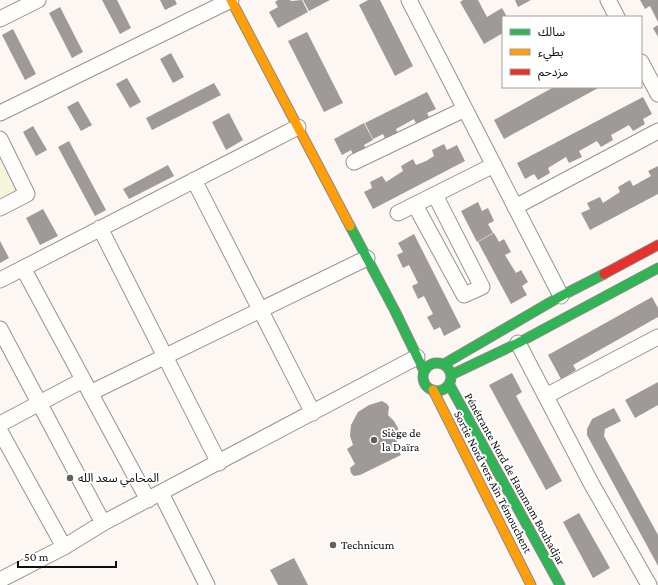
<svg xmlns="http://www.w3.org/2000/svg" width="658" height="585" font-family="'Crimson Pro','Noto Sans Arabic',serif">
<rect width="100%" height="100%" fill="#fcf7f2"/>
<!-- pitch -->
<path fill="#f6f5db" d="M0 147 20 188 0 198Z"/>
<!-- building -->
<path fill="#9e9a98" d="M102 0H117L131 28 120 34Z
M160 0H175L177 4 165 10Z
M278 0H290L291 1 302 0 308 12 278 28 269 12 278 7 275 2Z
M303 0H330L309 11Z
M368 0H380L413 66 395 76 359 5Z
M463 0H478L487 17 502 8 507 17H503V33L484 44 460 2Z
M515 0H531L518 7Z
M640 0H658V22L650 6 645 9Z
M60 7 83 52 72 58 49 13Z
M658 25V37L653 28Z
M13 29 36 74 25 80 2 35Z
M307 32 343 103 324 112 288 41Z
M171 53 184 77 173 83 160 59Z
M127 78 141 102 130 108 116 84Z
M214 83 221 95 152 130 146 118Z
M554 87H600L504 139 494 120Z
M427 92 436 109 427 113 430 119 417 126 414 119 396 129 398 134 386 141 383 134 373 139 365 123Z
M643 97 652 114 643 119 645 124 633 131 629 125 611 135 613 140 601 147 597 141 579 151 582 157 569 163 566 157 548 168 550 173 538 180 534 174 525 179 517 163Z
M78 101 92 125 81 131 67 107Z
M229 113 243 140 226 150 212 122Z
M364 123 373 140 364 145 367 150 354 157 351 150 342 155 334 139Z
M33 126 47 150 36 156 23 132Z
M69 141 106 210 95 216 58 147Z
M444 144 447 150 457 145 465 161 373 209 364 192 372 188 370 182 382 176 386 182 403 171 401 166 413 159 416 165 426 161 434 156 432 150Z
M168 165 174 176 129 199 123 189Z
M658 166V194L590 230 581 213 590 209 587 203 600 197 603 203 620 192 618 187 630 180 633 186 651 176 648 171Z
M478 202 482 211 488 208 494 221 488 224 493 233 477 242 461 211Z
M43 209 58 236 40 245 26 218Z
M494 233 499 242 504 239 511 252 505 255 516 273 521 270 528 282 522 286 527 295 511 304 478 242Z
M414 234 461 327 444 336 440 327 434 330 427 317 433 314 424 296 418 299 412 286 418 283 409 265 403 268 397 255 403 252 398 243Z
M0 241 9 258 0 263Z
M652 297 658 308V317L573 365 576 370 561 379 548 355Z
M512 373 522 392 516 396 562 481 546 490 489 385Z
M658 382V405L635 418 625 400Z
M382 401 387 404 389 407 388 415 394 421 398 428 399 436 396 444 401 455 360 475 354 476 351 473 350 468 355 464 347 449 353 445 350 436 351 425 358 412 369 405Z
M614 408 621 421 605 429 604 436 658 535V566L587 435V429L592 419Z
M579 513 610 568 593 578 563 522Z
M294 558 308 585H278L270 570Z"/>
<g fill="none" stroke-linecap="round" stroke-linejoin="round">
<defs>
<path id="street" d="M409 0 561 296
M608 0 617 17
M0 19 38 0
M641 62 658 94
M0 113 231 0
M0 139 27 194 0 208
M354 162 465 109
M194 180 313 413
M415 205 464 295 482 287 435 195
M515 207 658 131
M398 213 494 165
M100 228 219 463
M23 268 148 500
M0 280 298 127
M0 329 103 523
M518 343 591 483 649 585
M90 393 367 258
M546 396 658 337
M0 424 83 380
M0 431 64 547 103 523 417 357
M161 493 207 585
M0 580 64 547"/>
<path id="fast" d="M350 226 395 311 424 371
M423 377a14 14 0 1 1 28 0a14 14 0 1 1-28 0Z
M444 364 561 296 604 274
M451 375 518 343 658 268
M449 384 560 585"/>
<path id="slow" d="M231 0 350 226
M433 390 531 585"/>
<path id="jam" d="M604 274 658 245"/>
</defs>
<!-- street casing -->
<use href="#street" stroke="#959391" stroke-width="17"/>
<!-- fast casing -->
<use href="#fast" stroke="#8c8a87" stroke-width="11"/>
<!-- slow casing -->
<use href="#slow" stroke="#8c8a87" stroke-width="11"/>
<!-- jam casing -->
<use href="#jam" stroke="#8c8a87" stroke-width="11"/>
<!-- street -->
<use href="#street" stroke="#fffefd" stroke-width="15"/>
<!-- fast -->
<use href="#fast" stroke="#30b455" stroke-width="9"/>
<!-- slow -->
<use href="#slow" stroke="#ff9f0a" stroke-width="9"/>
<!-- jam -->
<use href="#jam" stroke="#e5322d" stroke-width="9"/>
</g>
<!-- markers -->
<g fill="#61605e" stroke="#fff" stroke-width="1.5">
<circle cx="374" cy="440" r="4"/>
<circle cx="70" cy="478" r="4"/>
<circle cx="333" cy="545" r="4"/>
</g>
<g text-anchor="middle" stroke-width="4" stroke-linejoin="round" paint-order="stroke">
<!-- poi labels -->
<g font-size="12" fill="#0e0e0e" stroke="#fff" text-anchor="start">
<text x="382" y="437">Siège de<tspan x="382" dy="14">la Daïra</tspan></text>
<text x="78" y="482">المحامي سعد الله</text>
<text x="341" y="549">Technicum</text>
</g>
<!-- street labels -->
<g font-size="12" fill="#0e0e0e" stroke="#fff">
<text transform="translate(515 479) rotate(61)" y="4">Pénétrante Nord de Hammam Bouhadjar</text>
<text transform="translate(493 482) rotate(63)" y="4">Sortie Nord vers Aïn Témouchent</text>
</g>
</g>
<!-- legend -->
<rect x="502" y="16" width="140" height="72" fill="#ffffff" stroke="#9f9f9f"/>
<rect x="510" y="29" width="20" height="6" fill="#30b455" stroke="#9f9f9f"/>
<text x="538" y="36" font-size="12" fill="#0e0e0e">سالك</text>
<rect x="510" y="49" width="20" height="6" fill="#ff9f0a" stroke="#9f9f9f"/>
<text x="538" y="56" font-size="12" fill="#0e0e0e">بطيء</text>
<rect x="510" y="69" width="20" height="6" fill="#e5322d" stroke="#9f9f9f"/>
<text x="538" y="76" font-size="12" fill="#0e0e0e">مزدحم</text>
<!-- scale -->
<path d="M18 561v6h98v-6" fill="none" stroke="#0e0e0e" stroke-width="2"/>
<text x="24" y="561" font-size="12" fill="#0e0e0e" stroke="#ffffff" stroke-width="3" paint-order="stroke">50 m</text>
</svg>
